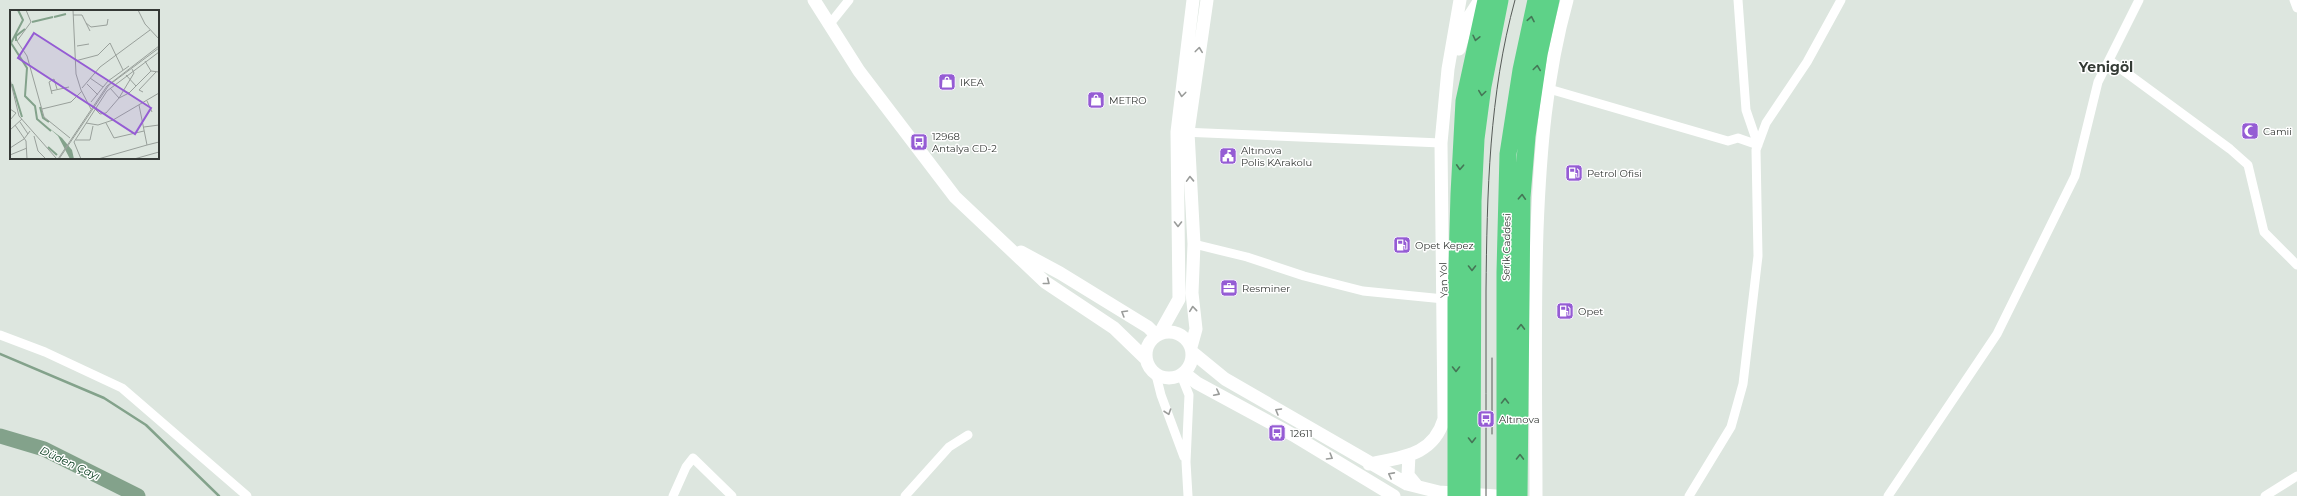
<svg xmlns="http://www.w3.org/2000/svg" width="2297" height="496" font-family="Montserrat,sans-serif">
<rect width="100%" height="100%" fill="#dde6df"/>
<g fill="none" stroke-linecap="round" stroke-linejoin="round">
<!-- stream -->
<path stroke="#83a28b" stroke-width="2.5" d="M0 354 104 398 146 425 219 496"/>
<!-- river -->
<path stroke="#83a28b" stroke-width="15" d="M0 436 44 449 138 496"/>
<!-- street -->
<path stroke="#fff" stroke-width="9" d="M1738 0 1746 110 1758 145
M2294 0 2297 8
M829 25 849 0
M2109 60 2230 149 2248 165 2264 232 2297 265
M1549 89 1728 141 1738 138 1758 145
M1182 132 1441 143
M1194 244 1247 257 1304 276 1363 291 1444 299
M0 335 45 352 122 388 247 496
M1156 375 1161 395 1184 457
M1181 375 1189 395 1186 462 1188 496
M673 496 686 467 693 458 732 496
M905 496 949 447 968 435
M1689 496 1731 427 1743 384 1758 256 1756 150 1766 123 1807 62 1841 0
M1888 496 1997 334 2075 176 2098 82 2139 0
M2265 496 2297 476"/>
<!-- secondary -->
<path stroke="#fff" stroke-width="13" d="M814 0 859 71 955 197 1045 282 1114 328 1145 358
M1459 49 1469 17 1480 0
M1021 252 1060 273 1148 327 1156 335
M1146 355a23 23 0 1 1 46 0a23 23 0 1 1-46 0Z
M1160 333 1179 299 1177 132 1193 0
M1191 347 1196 329 1192 293 1194 244 1188 132 1207 0
M1192 352 1225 379 1407 484 1439 492 1496 496
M1184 373 1197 383 1293 435 1394 496
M1409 455 1408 475 1417 486
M1369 464C1402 457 1433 456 1444 419L1441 143 1448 69 1460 0
M1536 496C1536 407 1534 319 1537 230 1540 153 1546 75 1567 0"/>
<!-- highway -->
<path stroke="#5ed288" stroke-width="17" d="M1456 496V301L1459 194 1464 101 1486 0
M1472 496 1473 201 1476 139 1483 86 1500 0
M1505 496V272L1508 154 1521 70 1536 0
M1519 496 1522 197 1527 136 1539 54 1551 0"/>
<!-- tram -->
<path stroke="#565b57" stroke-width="1" d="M1492 434V358
M1486 496C1486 428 1486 359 1486 291 1487 193 1489 94 1515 0"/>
</g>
<!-- one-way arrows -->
<defs><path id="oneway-chevron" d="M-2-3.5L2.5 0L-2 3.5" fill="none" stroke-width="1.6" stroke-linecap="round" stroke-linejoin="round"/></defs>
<g stroke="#457656">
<use href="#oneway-chevron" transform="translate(1531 19) rotate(-79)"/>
<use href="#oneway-chevron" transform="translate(1476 38) rotate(103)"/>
<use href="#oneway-chevron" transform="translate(1537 68) rotate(-82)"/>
<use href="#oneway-chevron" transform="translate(1482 93) rotate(98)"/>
<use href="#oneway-chevron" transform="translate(1460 167) rotate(93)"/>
<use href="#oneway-chevron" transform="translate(1522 197) rotate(-87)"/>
<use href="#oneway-chevron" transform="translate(1472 268) rotate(90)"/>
<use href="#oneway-chevron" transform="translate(1521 327) rotate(-89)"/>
<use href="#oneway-chevron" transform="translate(1456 369) rotate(90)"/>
<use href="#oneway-chevron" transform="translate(1505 401) rotate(-90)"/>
<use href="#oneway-chevron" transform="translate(1472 440) rotate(90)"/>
<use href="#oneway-chevron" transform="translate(1520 457) rotate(-89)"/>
</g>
<g stroke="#9a9c9a">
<use href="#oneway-chevron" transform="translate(1199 50) rotate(-83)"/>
<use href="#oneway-chevron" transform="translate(1182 94) rotate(97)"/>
<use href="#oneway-chevron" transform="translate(1190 179) rotate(-92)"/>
<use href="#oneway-chevron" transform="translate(1178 224) rotate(90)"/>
<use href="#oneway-chevron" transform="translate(1047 282) rotate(38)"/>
<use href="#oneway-chevron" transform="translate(1193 309) rotate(-96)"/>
<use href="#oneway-chevron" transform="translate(1124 313) rotate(-149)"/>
<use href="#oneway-chevron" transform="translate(1217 393) rotate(27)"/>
<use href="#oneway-chevron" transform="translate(1278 411) rotate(-150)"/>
<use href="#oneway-chevron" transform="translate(1168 412) rotate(71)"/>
<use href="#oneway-chevron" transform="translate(1330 457) rotate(31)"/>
<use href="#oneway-chevron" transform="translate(1391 475) rotate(-152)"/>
</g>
<!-- icons -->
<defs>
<symbol id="shop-square" viewBox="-11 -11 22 22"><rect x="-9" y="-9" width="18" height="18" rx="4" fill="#955cd4" stroke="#fff"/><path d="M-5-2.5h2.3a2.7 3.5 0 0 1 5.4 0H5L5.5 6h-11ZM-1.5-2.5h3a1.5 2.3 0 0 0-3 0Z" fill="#fff"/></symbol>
<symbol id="mosque-square" viewBox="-11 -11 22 22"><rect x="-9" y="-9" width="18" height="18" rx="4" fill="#955cd4" stroke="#fff"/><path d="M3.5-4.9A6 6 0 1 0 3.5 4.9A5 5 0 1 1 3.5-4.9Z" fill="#fff"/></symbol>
<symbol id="bus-square" viewBox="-11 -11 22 22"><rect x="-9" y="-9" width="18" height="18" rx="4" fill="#955cd4" stroke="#fff"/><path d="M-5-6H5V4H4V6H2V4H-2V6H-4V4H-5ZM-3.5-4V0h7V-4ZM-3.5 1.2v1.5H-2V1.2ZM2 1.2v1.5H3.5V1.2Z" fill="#fff"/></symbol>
<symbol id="civic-square" viewBox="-11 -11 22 22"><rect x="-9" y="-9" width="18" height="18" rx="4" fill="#955cd4" stroke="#fff"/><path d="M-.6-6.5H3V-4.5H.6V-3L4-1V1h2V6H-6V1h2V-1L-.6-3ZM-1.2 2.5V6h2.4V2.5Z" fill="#fff"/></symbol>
<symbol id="fuel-square" viewBox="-11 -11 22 22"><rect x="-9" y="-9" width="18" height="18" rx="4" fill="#955cd4" stroke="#fff"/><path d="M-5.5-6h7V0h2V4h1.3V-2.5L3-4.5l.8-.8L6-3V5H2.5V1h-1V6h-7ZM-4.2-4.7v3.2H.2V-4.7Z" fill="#fff"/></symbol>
<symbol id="office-square" viewBox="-11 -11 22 22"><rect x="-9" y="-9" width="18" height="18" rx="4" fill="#955cd4" stroke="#fff"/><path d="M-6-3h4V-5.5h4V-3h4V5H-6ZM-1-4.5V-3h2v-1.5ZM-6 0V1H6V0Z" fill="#fff"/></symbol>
</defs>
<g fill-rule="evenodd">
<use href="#shop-square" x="937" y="72" width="20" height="20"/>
<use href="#shop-square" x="1086" y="90" width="20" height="20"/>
<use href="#mosque-square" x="2240" y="121" width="20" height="20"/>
<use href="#bus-square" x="909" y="132" width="20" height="20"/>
<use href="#civic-square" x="1218" y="146" width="20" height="20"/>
<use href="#fuel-square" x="1564" y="163" width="20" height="20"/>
<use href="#fuel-square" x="1392" y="235" width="20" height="20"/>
<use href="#office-square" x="1219" y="278" width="20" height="20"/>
<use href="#fuel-square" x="1555" y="301" width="20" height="20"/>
<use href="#bus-square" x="1476" y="409" width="20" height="20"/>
<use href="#bus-square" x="1267" y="423" width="20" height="20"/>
</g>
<g text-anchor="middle" stroke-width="3" stroke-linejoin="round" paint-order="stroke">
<!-- poi labels -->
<g font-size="10" fill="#343835" stroke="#fff" text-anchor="start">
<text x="960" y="86">IKEA</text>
<text x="1109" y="104">METRO</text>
<text x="2263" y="135">Camii</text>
<text x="932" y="140">12968<tspan x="932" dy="12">Antalya CD-2</tspan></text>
<text x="1241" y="154">Altınova<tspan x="1241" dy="12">Polis KArakolu</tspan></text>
<text x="1587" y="177">Petrol Ofisi</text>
<text x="1415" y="249">Opet Kepez</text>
<text x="1242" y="292">Resminer</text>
<text x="1578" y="315">Opet</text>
<text x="1499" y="423">Altınova</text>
<text x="1290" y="437">12611</text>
</g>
<!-- street labels -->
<g font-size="10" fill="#343835" stroke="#fff">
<text transform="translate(1506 247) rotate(-89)" y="4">Serik Caddesi</text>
<text transform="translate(1443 280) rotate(-92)" y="4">Yan Yol</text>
</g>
<!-- water labels -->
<g font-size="11" font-style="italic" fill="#003718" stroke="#fff">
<text transform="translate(70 463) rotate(25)" y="4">Düden Çayı</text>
</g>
<!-- district labels -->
<g font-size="14" font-weight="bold" fill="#343b35" stroke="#fff">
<text x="2106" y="72">Yenigöl</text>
</g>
</g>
<!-- overview -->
<g transform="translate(10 10)">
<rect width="149" height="149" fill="#dde6df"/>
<path d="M39 118 52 128 62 140 64 149H60L48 126Z" fill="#83a28b"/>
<path fill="none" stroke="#83a28b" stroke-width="2" d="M8 0 13 10 1 33 17 58 15 86 25 96 27 109 41 121M44 7 56 4M22 12 43 7M6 31V26L15 19M2 74 12 107M30 97 33 108 39 112M38 137 47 145"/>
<path fill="none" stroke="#99a09b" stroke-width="1" d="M16 0 21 12 7 31 17 46 34 107 60 128M63 0 66 64 71 80 81 99M128 0 135 14 149 29M63 5H72L80 21M76 13 81 17 97 15 98 9M67 36 79 34M65 51 88 45 100 33 113 60M135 51 141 61 149 62M116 65 126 76M80 68 93 77M0 69 9 106 46 148M77 74 88 85M72 78 90 57 140 20M100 78 109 88 124 63 122 59M113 80 119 83 141 61M41 81 59 77M133 82 129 80 146 62M42 84 39 72 44 69 47 79M137 91 142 102M81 92 98 71 119 56M129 95 137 135 149 132M0 99 6 103 0 110M32 99 61 92 72 81M85 99 90 104 96 103 109 88 119 83M10 112 18 124M76 113 88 115 103 110 149 83M96 113 104 128 134 121M5 115 16 131 17 149M134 117 149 115M0 120 12 109M24 126 28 141 36 149M66 130H80L83 116M0 138 14 129 20 121M0 145 17 138M48 149 97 76 149 36M49 149 99 75 149 38M71 149 64 132 97 81 149 42M88 149 137 135M124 149 149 142"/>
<path fill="#955cd4" fill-opacity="0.15" stroke="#955cd4" stroke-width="2" d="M24 23 141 98 125 124 8 48Z"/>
<rect width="149" height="149" fill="none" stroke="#343835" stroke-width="2"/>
</g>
</svg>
